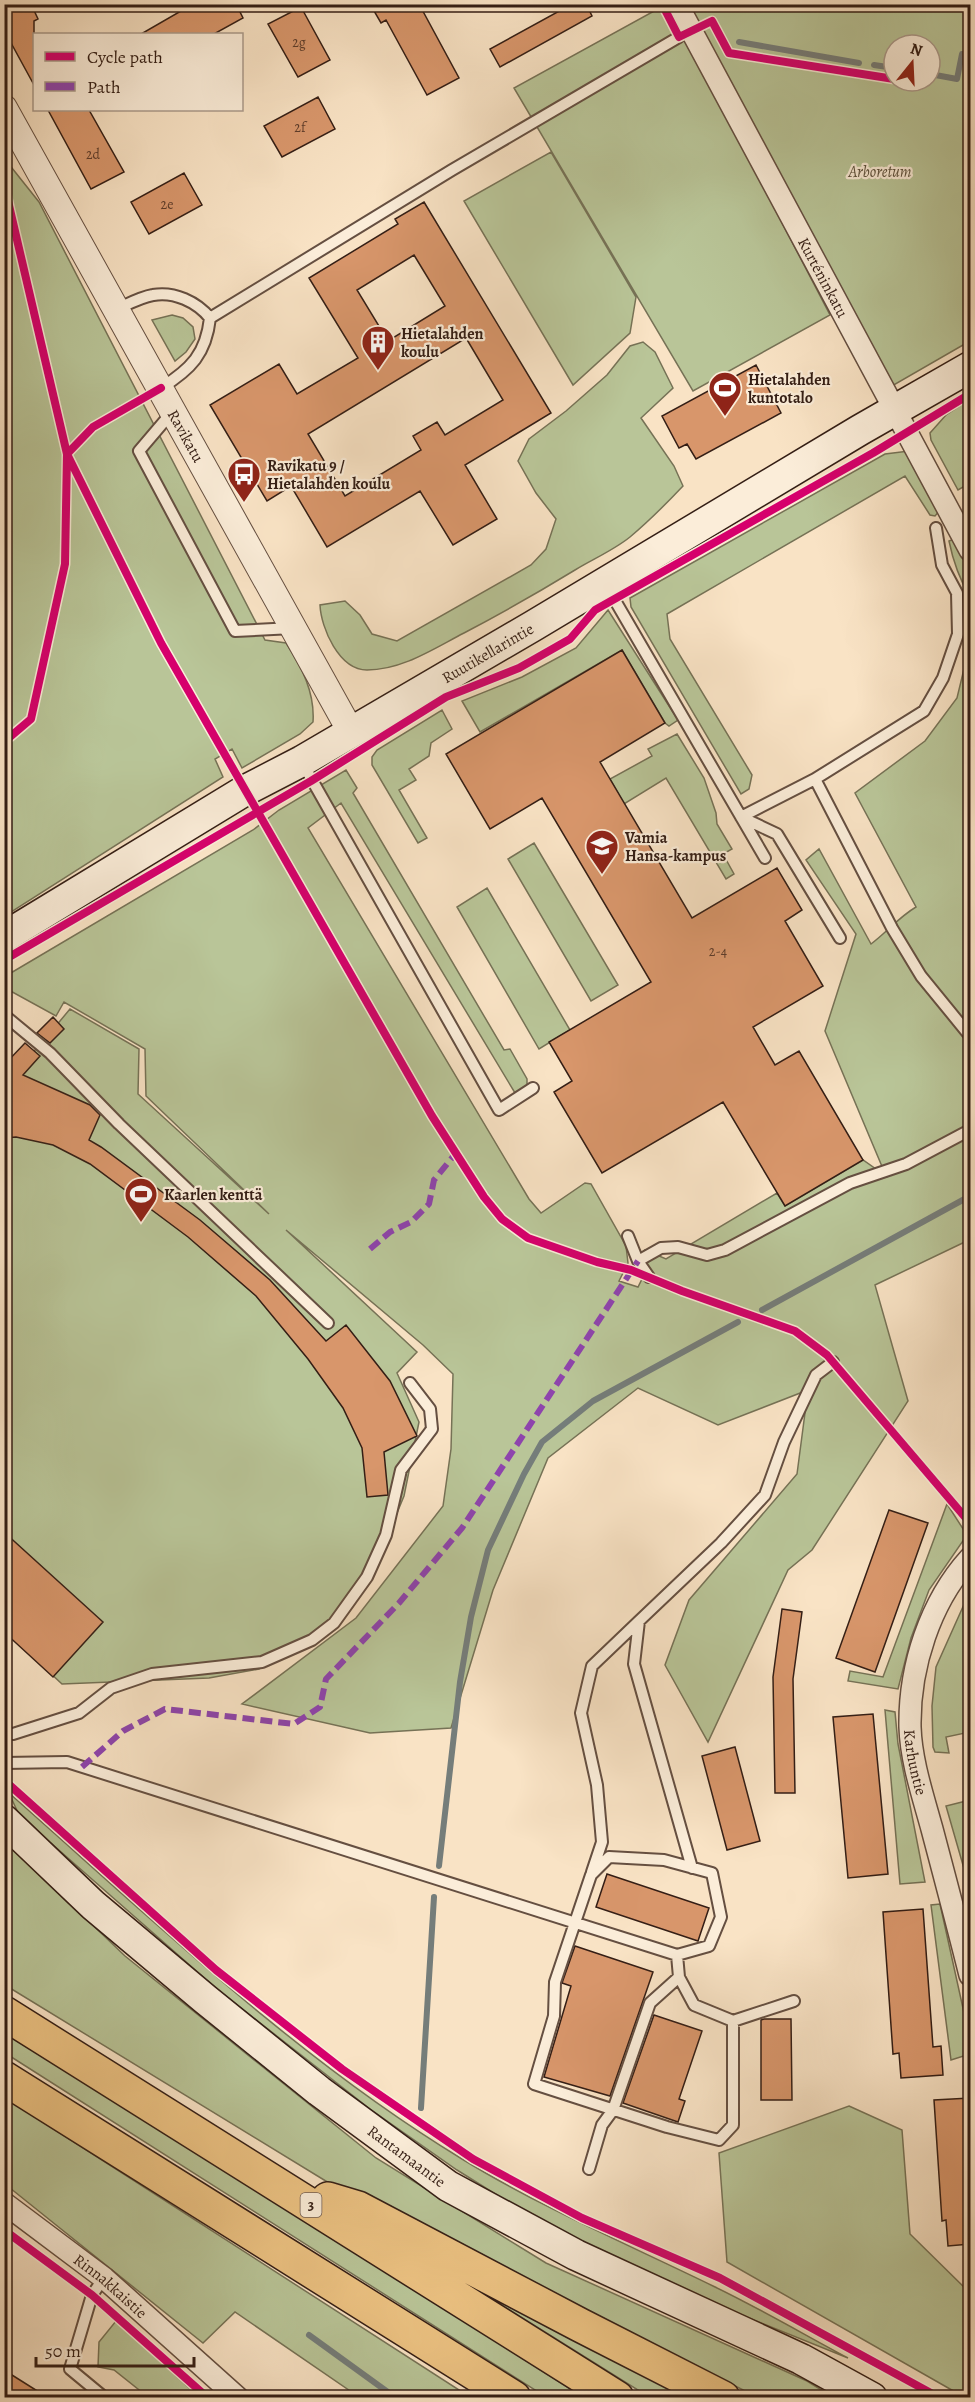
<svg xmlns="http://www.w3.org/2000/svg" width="975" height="2402" font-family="Alegreya,serif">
<rect width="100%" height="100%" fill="#f9e3c5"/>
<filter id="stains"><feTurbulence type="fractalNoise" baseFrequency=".00333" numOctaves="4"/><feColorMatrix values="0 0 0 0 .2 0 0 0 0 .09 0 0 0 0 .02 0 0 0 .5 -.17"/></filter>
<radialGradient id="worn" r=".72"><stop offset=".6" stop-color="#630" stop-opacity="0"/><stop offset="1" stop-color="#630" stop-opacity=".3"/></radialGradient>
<!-- green -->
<path fill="#b9c598" stroke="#767256" stroke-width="1.5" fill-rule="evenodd" d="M665 5H669L830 315 693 391 514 88Z
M689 5H970V341L892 386ZM894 45H930V81H894Z
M551 152 636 297 630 333 573 385 464 201Z
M4 158 39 202 265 640 286 643C302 667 315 693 313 722L300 734 242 768 232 749 215 759 223 777 5 916Z
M172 315 183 318 193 327 195 339 186 352 175 361 152 320Z
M643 342 655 352 673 388 641 418 674 466 683 486C666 504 649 521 630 537 614 550 593 559 575 570 539 592 502 613 464 633 433 649 402 670 367 670 339 670 321 628 320 605L345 601 360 615 372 634 397 641 531 565 546 549 556 519 536 493 518 461 529 439 566 411 607 375 630 346Z
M970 399V483L958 490 931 440 930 433 946 415Z
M909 451 942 508 935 516 930 515 905 476 667 614 670 639 752 775 749 789 741 794 631 607 630 598 885 454Z
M955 539 970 558V597C960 580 953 561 949 541Z
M608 610 678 720 669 726 665 723 622 650 480 732 462 701 522 677 576 648Z
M970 644V1241L969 1240 875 1285 908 1401 812 1550 788 1570 708 1742 665 1665 689 1600 797 1474 808 1390 718 1425 638 1388 548 1458 493 1590 451 1728 370 1733 242 1704 356 1618 443 1506 451 1449 453 1374 423 1345 286 1230 417 1352 397 1373 419 1422 404 1496 373 1571 324 1632 259 1669 209 1678 62 1684 5 1631V1080L40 1045 70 1009 139 1049 138 1094 269 1214 146 1096 145 1049 64 1002 56 1016 5 988 4 977 253 830 279 810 346 770 357 788 353 793 504 1050 510 1049 527 1079V1086L515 1093 341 803 308 828 529 1199 541 1213 585 1183 591 1184 626 1246 628 1263 619 1281 638 1287 647 1269 640 1255 645 1250 666 1259 777 1193 785 1206 863 1160 886 1176 825 1031 856 934 806 860 819 849 871 944C887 932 899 917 916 907L855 793 925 741 957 698Z
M442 710 452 729 431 743 429 756 409 769 416 780 399 790 427 838 418 843 372 765V757L377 750Z
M677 734 704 778 716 813 717 824 732 849 723 854 734 874 726 879 666 778 624 804 610 779 652 756 648 749Z
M534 843 618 985 591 1001 508 859Z
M487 888 570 1030 539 1049 457 907Z
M947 1504 967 1535 929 1590 911 1638 898 1689 848 1681 850 1671 883 1677Z
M970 1591V1732L946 1737 949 1753 935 1752 933 1747 932 1706 936 1667Z
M885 1710 895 1712 898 1744 925 1882 900 1884Z
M9 1793C154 1921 296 2058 462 2159 542 2208 629 2245 713 2286 759 2308 803 2334 848 2358L712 2303 548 2227 457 2170 370 2109 218 1990 19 1815Z
M970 1800V1884L969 1886 946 1806Z
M4 1840 125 1956 376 2158 546 2263 807 2381 833 2397H757L408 2221 329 2183 5 1985Z
M940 1904 970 2040V2054L951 2060 931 1905Z
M4 2033 258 2189 583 2397H546L5 2053Z
M4 2097 470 2397H359L235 2312 203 2343 5 2184Z
M849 2106 902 2130 910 2234 970 2293V2397H965L957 2393 727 2262 719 2153Z
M425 2257 706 2397H649Z
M116 2321 199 2397H148L114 2370 98 2367 99 2342Z"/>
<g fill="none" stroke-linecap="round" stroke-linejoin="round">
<!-- stream -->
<path stroke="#757d7a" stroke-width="6" d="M967 32 970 17
M739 42 859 63
M874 65 894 68
M930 74 957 79 962 54
M762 1310 970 1196
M439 1866 460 1682 471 1617 488 1550 524 1474 542 1442 593 1401 738 1322
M421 2108 434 1897
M309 2335 396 2398"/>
</g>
<!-- building -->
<path fill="#d8966b" stroke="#341e15" stroke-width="1.5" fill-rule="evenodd" d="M4 4H31L38 19 34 21V85L4 30Z
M193 4H236L243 18 214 34H141Z
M370 4H419L459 78 427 95 386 20 381 23Z
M572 4H586L592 16 500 67 490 49Z
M301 7 330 60 298 77 268 24Z
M318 97 335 129 282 157 264 126Z
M48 110H89L124 172 91 189Z
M184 173 202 205 149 234 131 202Z
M424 202 551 413 465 465 497 519 453 545 420 491 327 547 291 486 267 501 210 405 279 364 297 394 358 358 309 278 398 224 395 219ZM414 255 445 306 388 341 357 290ZM466 338 503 400 445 435 437 422 413 436 421 450 345 496 308 434Z
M756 365 781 413 696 459 687 444 679 448 662 416Z
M622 650 665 723 600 762 692 918 777 868 802 910 785 921 823 986 753 1027 775 1065 799 1051 863 1160 785 1206 723 1102 602 1173 554 1092 572 1081 549 1042 651 982 542 798 490 829 446 754Z
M53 1017 64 1029 50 1043 37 1033Z
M25 1043 40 1056 23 1075 90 1105 100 1115 89 1140 101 1147 200 1220 270 1280 326 1341 346 1325 390 1381 417 1436 384 1452 388 1495 367 1497 362 1448 343 1408 308 1359 256 1296 188 1237 90 1164 53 1145 16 1137 4 1138V1065Z
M889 1510 928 1523 875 1672 836 1658Z
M4 1532 103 1622 53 1677 4 1632Z
M782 1609 802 1612 793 1679 795 1793H775L773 1677Z
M873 1714 888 1874 848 1878 833 1717Z
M735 1747 760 1841 727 1850 702 1756Z
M607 1874 709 1908 698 1941 596 1907Z
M923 1909 933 2047 941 2046 943 2075 901 2078 899 2053 893 2054 883 1912Z
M575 1946 653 1972 610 2096 544 2077 571 1986 562 1983Z
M654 2015 702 2031 679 2099 685 2101 678 2122 623 2103Z
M764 2019H791L792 2100H761V2020Z
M970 2098V2244L948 2246 946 2220 942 2221 934 2100Z
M4 2370 47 2397H4Z"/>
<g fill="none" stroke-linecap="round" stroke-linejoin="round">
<defs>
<path id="service" d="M117 309C128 304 141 297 153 295 174 291 197 302 210 318 206 354 191 369 161 388
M210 318 452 170 679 37
M173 411 139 451 235 631 293 628
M606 585 765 858
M303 764 499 1110 533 1088
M815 779 924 711 943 678 958 634 957 593 942 565 936 528
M741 817 815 779 892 928 921 976 970 1036
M741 817 777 834 840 938
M4 1015 50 1053 119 1124 328 1323
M628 1236 638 1261 649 1277
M638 1261 661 1248 678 1247 707 1255 725 1250 850 1183 906 1164 970 1130
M13 1734 79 1713 111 1688 152 1674 262 1662 312 1640 334 1623 367 1577 386 1535 401 1470 432 1429 430 1409 410 1383
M4 1763 67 1762 677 1955 709 1946 721 1917 712 1873 664 1860 609 1857 591 1875 555 1982 554 2016 534 2084 667 2127 719 2140 733 2125V2021L694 2005 679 1977 677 1955
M692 1868 634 1664 639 1621 721 1543 765 1495 784 1442 816 1375 833 1362
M592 1872 602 1842 597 1785 581 1713 592 1666 639 1621
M733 2021 794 2001
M589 2169 602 2125 613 2110 650 2003 679 1977
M104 2278 92 2295 70 2369 105 2398"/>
<g id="minor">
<path id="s1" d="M677 4 970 550"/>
<path id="s2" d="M970 1558C930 1602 909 1667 910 1727 911 1761 923 1796 932 1829 945 1878 958 1927 970 1975"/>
<path id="s3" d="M4 2203 104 2278 238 2398"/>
</g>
<g id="tertiary">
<path id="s4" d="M4 108 351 732"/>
</g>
<g id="secondary">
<path id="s5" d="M4 937 244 791 302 761 533 626 860 430 970 367"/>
<path id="s6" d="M4 1820 93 1905 205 1999 319 2091 448 2186 576 2255 801 2359 872 2398"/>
</g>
<path id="motorway" d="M4 2013 617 2398
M4 2078 514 2398
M328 2199 358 2208 580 2325 723 2398"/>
</defs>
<!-- service casing -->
<use href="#service" stroke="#654f41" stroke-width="14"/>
<!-- minor casing -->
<use href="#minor" stroke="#654f41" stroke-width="24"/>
<!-- tertiary casing -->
<use href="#tertiary" stroke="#654f41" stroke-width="28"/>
<!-- secondary casing -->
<use href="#secondary" stroke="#341e15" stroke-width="33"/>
<!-- motorway casing -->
<use href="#motorway" stroke="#341e15" stroke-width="36"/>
<!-- service -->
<use href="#service" stroke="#fbedd9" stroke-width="10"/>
<!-- minor -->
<use href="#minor" stroke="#fbedd9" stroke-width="21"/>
<!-- tertiary -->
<use href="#tertiary" stroke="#fbedd9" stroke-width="26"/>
<!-- secondary -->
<use href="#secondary" stroke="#fbedd9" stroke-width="30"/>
<!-- motorway -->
<use href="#motorway" stroke="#ecc282" stroke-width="33"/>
<!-- quiet -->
<path stroke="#8e44ad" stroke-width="6" stroke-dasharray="12 6" stroke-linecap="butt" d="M370 1249 390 1232 411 1222 429 1204 434 1180 456 1153
M82 1767 123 1731 165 1709 294 1724 320 1707 326 1679 399 1603 462 1528 638 1261"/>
<defs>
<path id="cycleway" d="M662 4 679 37 712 21 729 53 894 79
M4 184 67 454 161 643 432 1116 484 1197 502 1219 528 1238 597 1262 631 1270 682 1291 795 1331 827 1355 970 1523
M4 742 31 719 65 564 67 454 93 427 161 388
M4 960 311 781 446 697 519 668 570 639 595 610 873 453 970 394
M4 1780 216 1970 342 2069 473 2159 582 2218 720 2278 940 2398
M4 2230 92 2295 208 2398"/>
</defs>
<!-- cycleway casing -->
<use href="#cycleway" stroke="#fbedd9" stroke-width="11"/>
<!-- cycleway -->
<use href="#cycleway" stroke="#d6006c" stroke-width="8"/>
</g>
<!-- icons -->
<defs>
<symbol id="building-pin" viewBox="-11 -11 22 30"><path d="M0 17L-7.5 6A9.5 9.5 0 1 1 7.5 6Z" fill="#8f2418" stroke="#fbedd9"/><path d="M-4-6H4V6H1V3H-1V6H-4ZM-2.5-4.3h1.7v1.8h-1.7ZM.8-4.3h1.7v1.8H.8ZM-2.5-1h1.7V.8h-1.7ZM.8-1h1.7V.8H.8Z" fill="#fff"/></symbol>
<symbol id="stadium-pin" viewBox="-11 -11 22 30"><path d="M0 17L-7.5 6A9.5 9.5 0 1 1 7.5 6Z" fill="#8f2418" stroke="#fbedd9"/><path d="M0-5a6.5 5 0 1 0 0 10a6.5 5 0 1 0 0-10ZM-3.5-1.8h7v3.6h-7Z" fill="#fff"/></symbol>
<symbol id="bus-pin" viewBox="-11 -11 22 30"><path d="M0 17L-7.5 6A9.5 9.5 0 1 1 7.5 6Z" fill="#8f2418" stroke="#fbedd9"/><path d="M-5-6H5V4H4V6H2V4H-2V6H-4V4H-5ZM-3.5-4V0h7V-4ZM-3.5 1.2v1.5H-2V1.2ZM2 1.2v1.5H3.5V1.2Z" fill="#fff"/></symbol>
<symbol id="school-pin" viewBox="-11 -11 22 30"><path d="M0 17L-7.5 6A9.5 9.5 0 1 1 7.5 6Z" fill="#8f2418" stroke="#fbedd9"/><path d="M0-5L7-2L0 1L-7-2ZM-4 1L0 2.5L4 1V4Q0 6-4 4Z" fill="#fff"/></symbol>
</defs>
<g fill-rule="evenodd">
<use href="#building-pin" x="359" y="323" width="38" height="52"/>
<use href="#stadium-pin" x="706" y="369" width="38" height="52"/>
<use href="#bus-pin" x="225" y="455" width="38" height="52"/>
<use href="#school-pin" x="583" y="827" width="38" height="52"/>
<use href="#stadium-pin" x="122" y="1175" width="38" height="52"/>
</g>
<g text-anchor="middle" stroke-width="4.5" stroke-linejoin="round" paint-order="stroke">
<!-- number labels -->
<g font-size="14" fill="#5d3c2a">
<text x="299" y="47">2g</text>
<text x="300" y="132">2f</text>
<text x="93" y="159">2d</text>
<text x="167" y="209">2e</text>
<text x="718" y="956">2-4</text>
</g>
<!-- shield labels -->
<rect fill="#fbedd9" stroke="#705c50" stroke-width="1.5" x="300.5" y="2193" width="21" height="24" rx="4.5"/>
<g font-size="15" font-weight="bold" fill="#341e15">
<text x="311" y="2210">3</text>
</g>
<!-- park labels -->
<g font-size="16" font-style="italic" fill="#5c503c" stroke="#fbedd9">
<text x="880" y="177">Arboretum</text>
</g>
<!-- street labels -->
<g font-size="16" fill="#341e15" stroke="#fbedd9">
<text dy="6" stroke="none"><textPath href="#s1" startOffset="310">Kurténinkatu</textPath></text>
<text dy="6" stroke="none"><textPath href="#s4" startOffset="375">Ravikatu</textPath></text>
<text dy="6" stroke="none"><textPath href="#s5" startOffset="561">Ruutikellarintie</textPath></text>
<text dy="6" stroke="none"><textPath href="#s2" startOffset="219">Karhuntie</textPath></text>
<text dy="6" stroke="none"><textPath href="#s6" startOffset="525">Rantamaantie</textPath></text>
<text dy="6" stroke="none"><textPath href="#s3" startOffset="135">Rinnakkaistie</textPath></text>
</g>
<!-- poi labels -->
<g font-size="16" font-weight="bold" fill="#341e15" stroke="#fbedd9" text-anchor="start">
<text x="401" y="339">Hietalahden<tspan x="401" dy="18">koulu</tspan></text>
<text x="748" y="385">Hietalahden<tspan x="748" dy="18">kuntotalo</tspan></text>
<text x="267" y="471">Ravikatu 9 /<tspan x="267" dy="18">Hietalahden koulu</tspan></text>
<text x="625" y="843">Vamia<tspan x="625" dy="18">Hansa-kampus</tspan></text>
<text x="164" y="1200">Kaarlen kenttä</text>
</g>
</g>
<!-- margin -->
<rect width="975" height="2402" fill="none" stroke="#f9e3c5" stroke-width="24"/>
<rect x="6" y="6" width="963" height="2390" fill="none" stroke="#341e15" stroke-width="3"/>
<rect x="12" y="12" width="951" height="2378" fill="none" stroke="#341e15" stroke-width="1.5"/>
<!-- legend -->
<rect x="33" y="33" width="210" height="78" fill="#fbedd9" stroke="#ab9a8b" stroke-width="1.5"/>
<rect x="45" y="52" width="30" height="9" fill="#d6006c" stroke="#ab9a8b" stroke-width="1.5"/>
<text x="87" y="63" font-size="18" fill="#341e15">Cycle path</text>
<rect x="45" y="82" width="30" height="9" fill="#8e44ad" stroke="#ab9a8b" stroke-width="1.5"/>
<text x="87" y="93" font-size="18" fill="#341e15">Path</text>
<!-- north arrow -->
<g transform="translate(912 63) rotate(18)"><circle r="28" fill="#fbedd9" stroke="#ab9a8b" stroke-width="1.5"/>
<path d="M0-4.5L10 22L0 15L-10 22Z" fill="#8f2418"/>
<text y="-9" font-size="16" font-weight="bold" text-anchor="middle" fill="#341e15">N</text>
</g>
<!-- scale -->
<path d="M36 2357v9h158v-9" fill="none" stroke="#341e15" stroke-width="3"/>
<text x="45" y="2357" font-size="18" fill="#341e15" stroke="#fbedd9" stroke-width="4.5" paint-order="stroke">50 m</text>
<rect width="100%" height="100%" filter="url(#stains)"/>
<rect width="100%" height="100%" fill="url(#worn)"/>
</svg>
